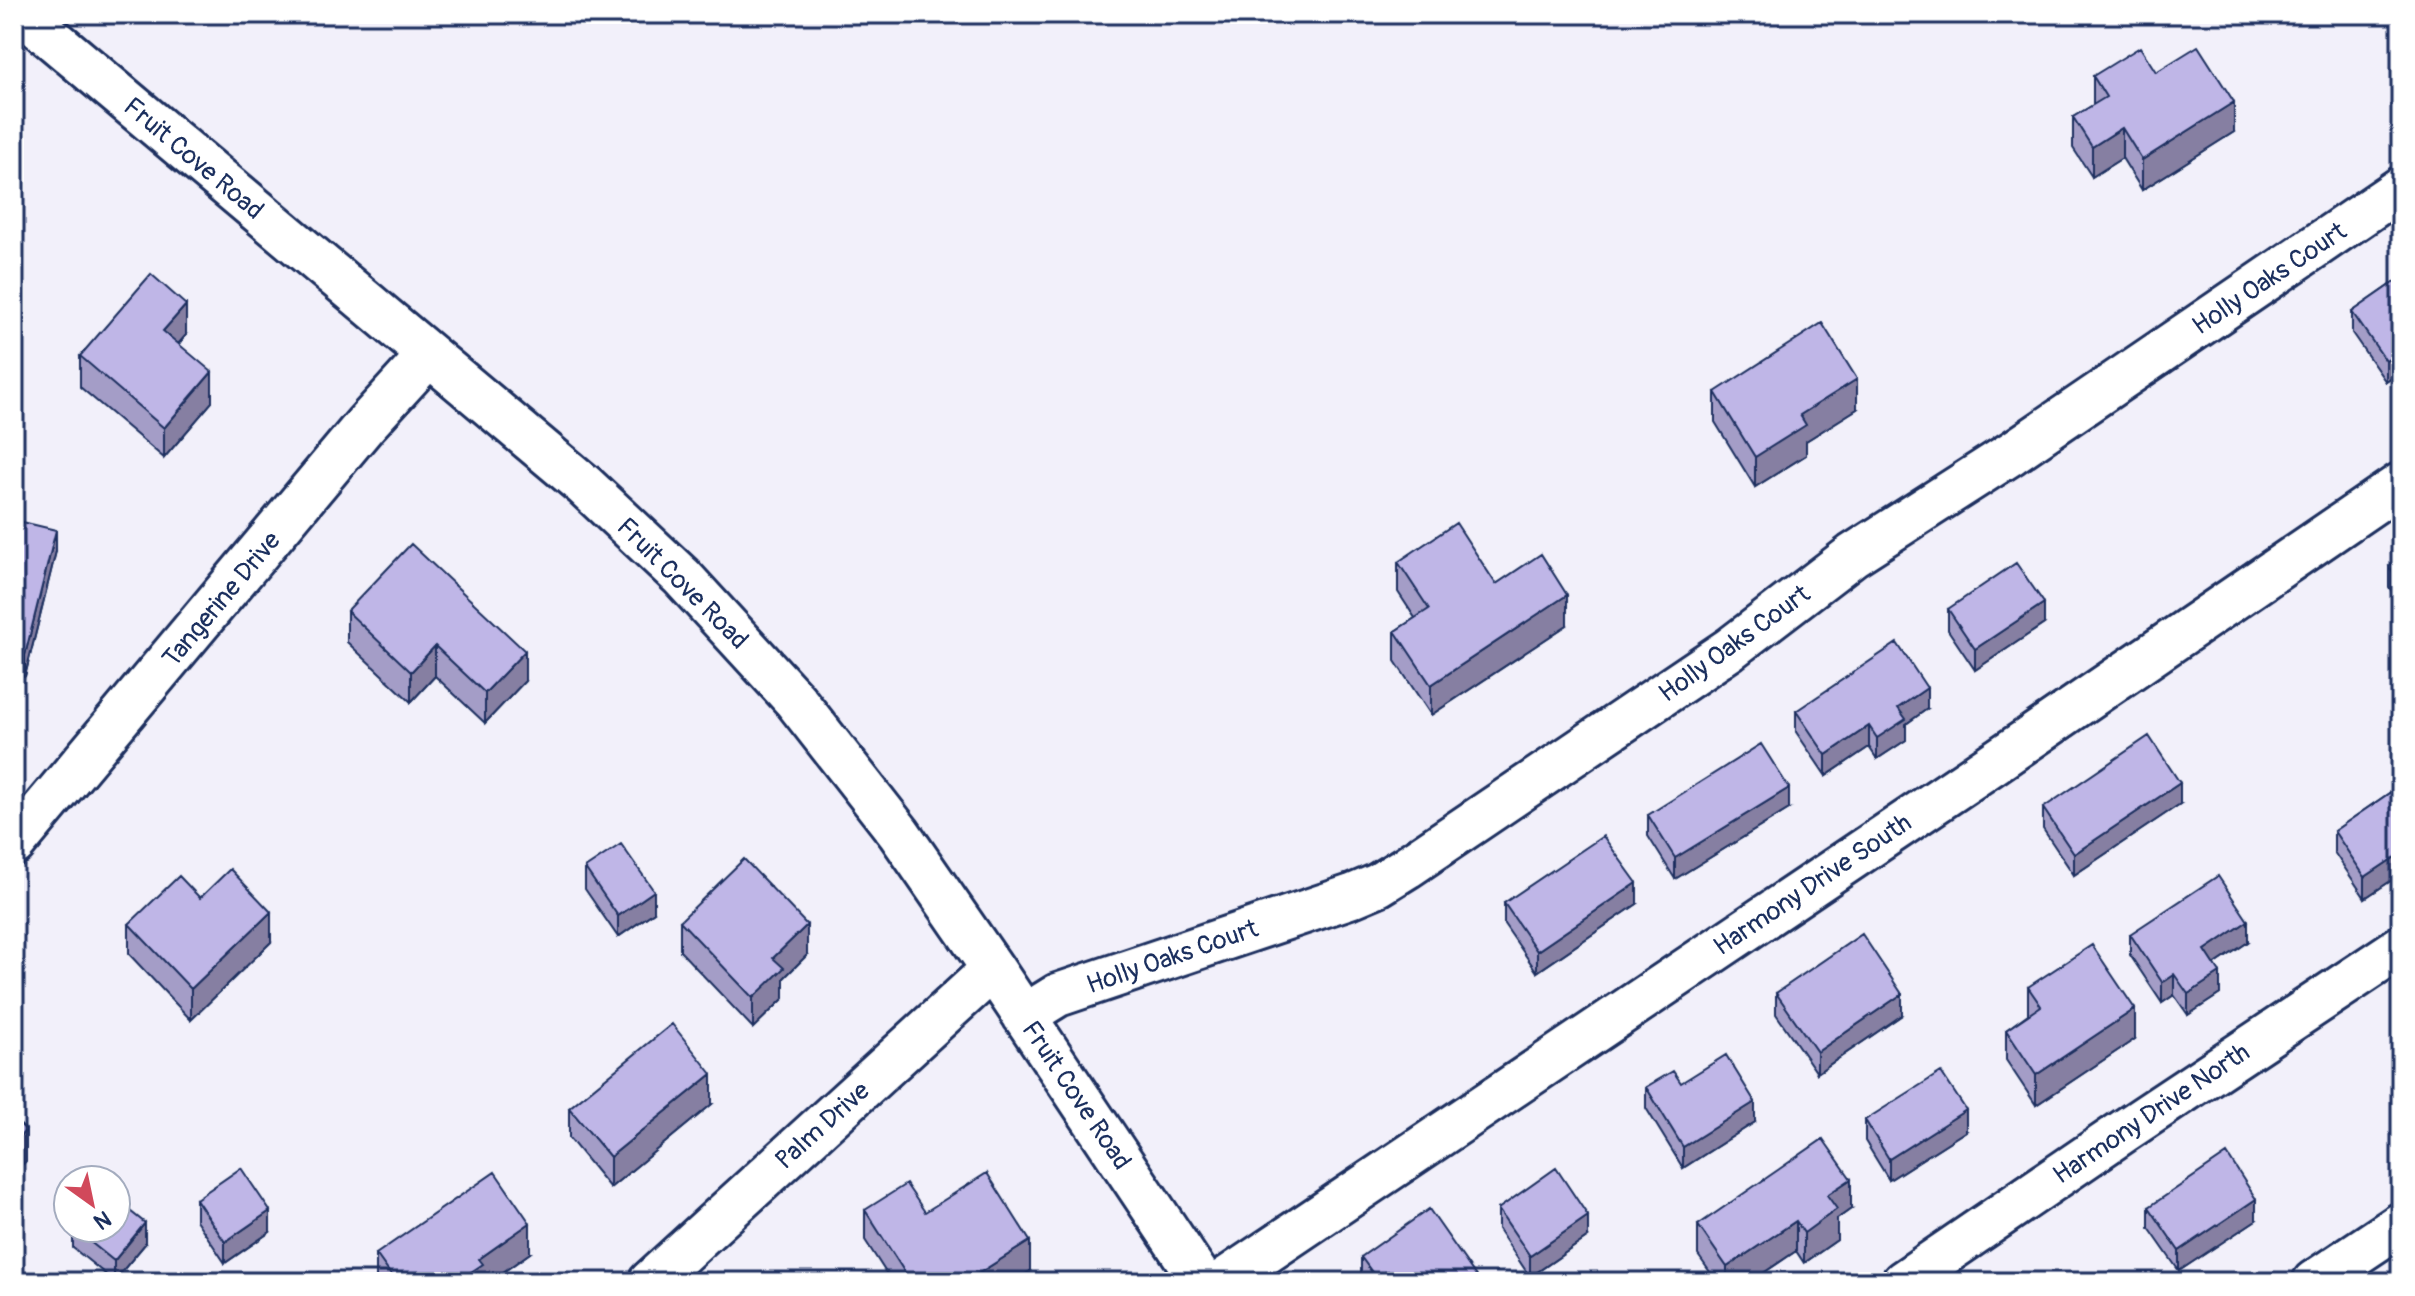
<svg xmlns="http://www.w3.org/2000/svg" width="2415" height="1296" font-family="Pangolin,sans-serif">
<rect width="100%" height="100%" fill="#f2f0fa"/>
<filter id="ink" filterUnits="userSpaceOnUse"><feTurbulence type="fractalNoise" baseFrequency=".0125" numOctaves="2"/><feDisplacementMap in="SourceGraphic" scale="16" xChannelSelector="R" yChannelSelector="G"/><feConvolveMatrix kernelMatrix="1 2 1 2 8 2 1 2 1" color-interpolation-filters="sRGB"/></filter>
<g filter="url(#ink)">
<g fill="none" stroke-linecap="round" stroke-linejoin="round">
<defs>
<path id="minor" d="M23 14 584 485 682 577 795 700 899 833 993 969 1202 1282
M14 844 365 425 429 355
M1024 1016 1058 995 1352 896 1378 885 1407 867 1730 649 1853 555 2012 453 2401 188
M650 1282 993 969
M1222 1282 1995 762 2401 484
M1903 1282 2124 1131 2401 947
M2314 1282 2401 1224"/>
</defs>
<!-- minor casing -->
<use href="#minor" stroke="#1b2f5e" stroke-width="48"/>
<!-- minor -->
<use href="#minor" stroke="#fff" stroke-width="42"/>
</g>
<!-- wall -->
<path fill="#a49dc7" stroke="#1b2f5e" stroke-width="2" d="M2156 72 2234 132 2142 190 2122 158 2092 177 2073 148V117L2093 105V76Z
M2401 278V372L2386 382 2352 333V312Z
M186 335 179 344 212 402 164 458 80 387V356Z
M1715 392 1857 409 1806 441V455L1755 487 1715 422Z
M14 520 56 551 25 676 14 674Z
M2401 558V605L2389 587V566Z
M1398 562 1496 584 1567 625 1431 715 1395 661V631L1415 618 1398 592Z
M1948 609 2044 624 1975 670 1948 630Z
M347 611 525 681 485 723 435 676 411 702 347 642Z
M1927 709 1906 724V740L1877 759 1869 747 1826 776 1796 732V711Z
M2401 785V874L2365 898 2334 852V831Z
M2180 804 2074 875 2043 829V808Z
M1789 809 1675 879 1648 836V815Z
M585 868 654 912 618 937 585 889Z
M200 898 271 942 191 1020 129 954V924Z
M1504 903 1637 904 1537 972 1504 924Z
M680 921 807 955 784 978V998L753 1028 680 951Z
M2130 934 2248 942 2214 965 2220 994 2188 1015 2174 995 2162 1003 2130 955Z
M2028 987 2135 1039 2036 1105 2006 1060V1030L2028 1014Z
M1776 993 1902 1015 1817 1073 1776 1014Z
M1681 1083 1755 1122 1683 1168 1646 1108V1087Z
M712 1104 610 1188 569 1138V1108Z
M1865 1120 1966 1131 1889 1180 1865 1141Z
M196 1199 270 1232 225 1263 196 1220Z
M2149 1207 2256 1220 2179 1271 2149 1228Z
M1498 1209 1588 1237 1530 1277 1498 1229Z
M1851 1209 1837 1219V1240L1804 1263 1796 1251 1750 1282H1717L1698 1255V1225Z
M865 1210 1030 1271 1013 1282H892L865 1240Z
M73 1228 145 1244 114 1281 73 1248Z
M530 1253 489 1282H376V1254Z
M1361 1257 1480 1282H1364L1361 1277Z"/>
<!-- shaded-wall -->
<path fill="#867fa2" stroke="#1b2f5e" stroke-width="2" d="M2234 102V132L2142 190V160Z
M2122 128V158L2092 177V147Z
M186 305V335L163 361V331Z
M2401 351V372L2386 382V361Z
M212 372V402L164 458V428Z
M1857 379V409L1806 441V455L1755 487V457L1800 415Z
M56 530V551L25 676V655Z
M1567 595V625L1431 715V685Z
M2044 603V624L1975 670V649Z
M435 646V676L411 702V672Z
M525 651V681L485 723V693Z
M1927 688V709L1906 724V740L1877 759V738L1898 708Z
M1869 726V747L1826 776V755Z
M2180 783V804L2074 875V854Z
M1789 788V809L1675 879V858Z
M2401 853V874L2365 898V877Z
M1637 883V904L1537 972V951Z
M654 891V912L618 937V916Z
M271 912V942L191 1020V989Z
M2248 921V942L2205 971V950Z
M807 925V955L784 978V998L753 1028V998L773 958Z
M2220 973V994L2188 1015V994Z
M2174 974V995L2162 1003V982Z
M1902 994V1015L1817 1073V1052Z
M2135 1009V1039L2036 1105V1075Z
M712 1074V1104L610 1188V1157Z
M1755 1102V1122L1683 1168V1147Z
M1966 1110V1131L1889 1180V1159Z
M26 1130V1161L14 1173V1143Z
M1851 1179V1209L1837 1219V1240L1804 1263V1233L1827 1195Z
M2256 1199V1220L2179 1271V1251Z
M270 1211V1232L225 1263V1242Z
M1588 1216V1237L1530 1277V1256Z
M1796 1221V1251L1750 1282H1727V1267Z
M145 1223V1244L114 1281V1261Z
M530 1223V1253L489 1282H456L479 1259Z
M1030 1241V1271L1013 1282H965Z
M1387 1271V1282H1377V1279Z"/>
<!-- building -->
<path fill="#bfb6e7" stroke="#1b2f5e" stroke-width="2" d="M2198 46 2234 102 2142 160 2122 128 2092 147 2073 117 2106 97 2093 76 2140 47 2156 72Z
M151 274 186 305 163 331 212 372 164 428 80 356Z
M2401 278V351L2386 361 2352 312Z
M1822 323 1857 379 1800 415 1806 425 1755 457 1715 392Z
M14 520 56 530 25 655 14 653Z
M1456 523 1496 584 1541 554 1567 595 1431 685 1395 631 1429 609 1398 562Z
M411 544 525 651 485 693 435 646 411 672 347 611Z
M2401 558V584L2389 566Z
M2016 563 2044 603 1975 649 1948 609Z
M1897 643 1927 688 1898 708 1906 719 1877 738 1869 726 1826 755 1796 711Z
M2149 736 2180 783 2074 854 2043 808Z
M1761 744 1789 788 1675 858 1648 815Z
M2401 785V853L2365 877 2334 831Z
M1603 836 1637 883 1537 951 1504 903Z
M621 844 654 891 618 916 585 868Z
M744 859 807 925 773 958 784 968 753 998 680 921Z
M230 869 271 912 191 989 129 924 179 876 200 898Z
M2218 876 2248 921 2205 950 2220 973 2188 994 2174 974 2162 982 2130 934Z
M1862 934 1902 994 1817 1052 1776 993Z
M2092 945 2135 1009 2036 1075 2006 1030 2041 1006 2028 987Z
M672 1024 712 1074 610 1157 569 1108Z
M1726 1055 1755 1102 1683 1147 1646 1087 1673 1071 1681 1083Z
M1941 1072 1966 1110 1889 1159 1865 1120Z
M14 1119 26 1130 14 1143Z
M1823 1139 1851 1179 1827 1195 1837 1209 1804 1233 1796 1221 1727 1267 1698 1225Z
M2227 1154 2256 1199 2179 1251 2149 1207Z
M241 1168 270 1211 225 1242 196 1199Z
M1556 1168 1588 1216 1530 1256 1498 1209Z
M495 1172 530 1223 479 1259 483 1264 456 1282H396L376 1254Z
M987 1173 1030 1241 965 1282H911L865 1210 906 1184 925 1212Z
M116 1200 145 1223 114 1261 73 1228H116Z
M1429 1209 1480 1282H1395L1387 1271 1377 1279 1361 1257Z"/>
</g>
<g text-anchor="middle" stroke-width="6" stroke-linejoin="round" paint-order="stroke">
<!-- street labels -->
<g font-size="26" fill="#1b2f5e" stroke="#fff">
<text transform="translate(194 158) rotate(40)" y="9">Fruit Cove Road</text>
<text transform="translate(2269 278) rotate(-34)" y="9">Holly Oaks Court</text>
<text transform="translate(683 583) rotate(45)" y="9">Fruit Cove Road</text>
<text transform="translate(221 599) rotate(-50)" y="9">Tangerine Drive</text>
<text transform="translate(1734 643) rotate(-36)" y="9">Holly Oaks Court</text>
<text transform="translate(1812 884) rotate(-34)" y="9">Harmony Drive South</text>
<text transform="translate(1172 956) rotate(-19)" y="9">Holly Oaks Court</text>
<text transform="translate(1077 1095) rotate(56)" y="9">Fruit Cove Road</text>
<text transform="translate(2151 1113) rotate(-34)" y="9">Harmony Drive North</text>
<text transform="translate(822 1125) rotate(-42)" y="9">Palm Drive</text>
</g>
</g>
<!-- margin -->
<rect width="2415" height="1296" fill="none" stroke="#fff" stroke-width="48"/>
<rect x="24" y="24" width="2367" height="1248" fill="none" stroke="#1b2f5e" stroke-width="3" filter="url(#ink)"/>
<!-- north arrow -->
<g transform="translate(92 1204) rotate(147)"><circle r="38" fill="#ffffff" stroke="#a4acbf" stroke-width="2"/>
<path d="M0-6L14 30L0 20L-14 30Z" fill="#d1495b"/>
<text y="-12" font-size="22" font-weight="bold" text-anchor="middle" fill="#1b2f5e">N</text>
</g>
</svg>
